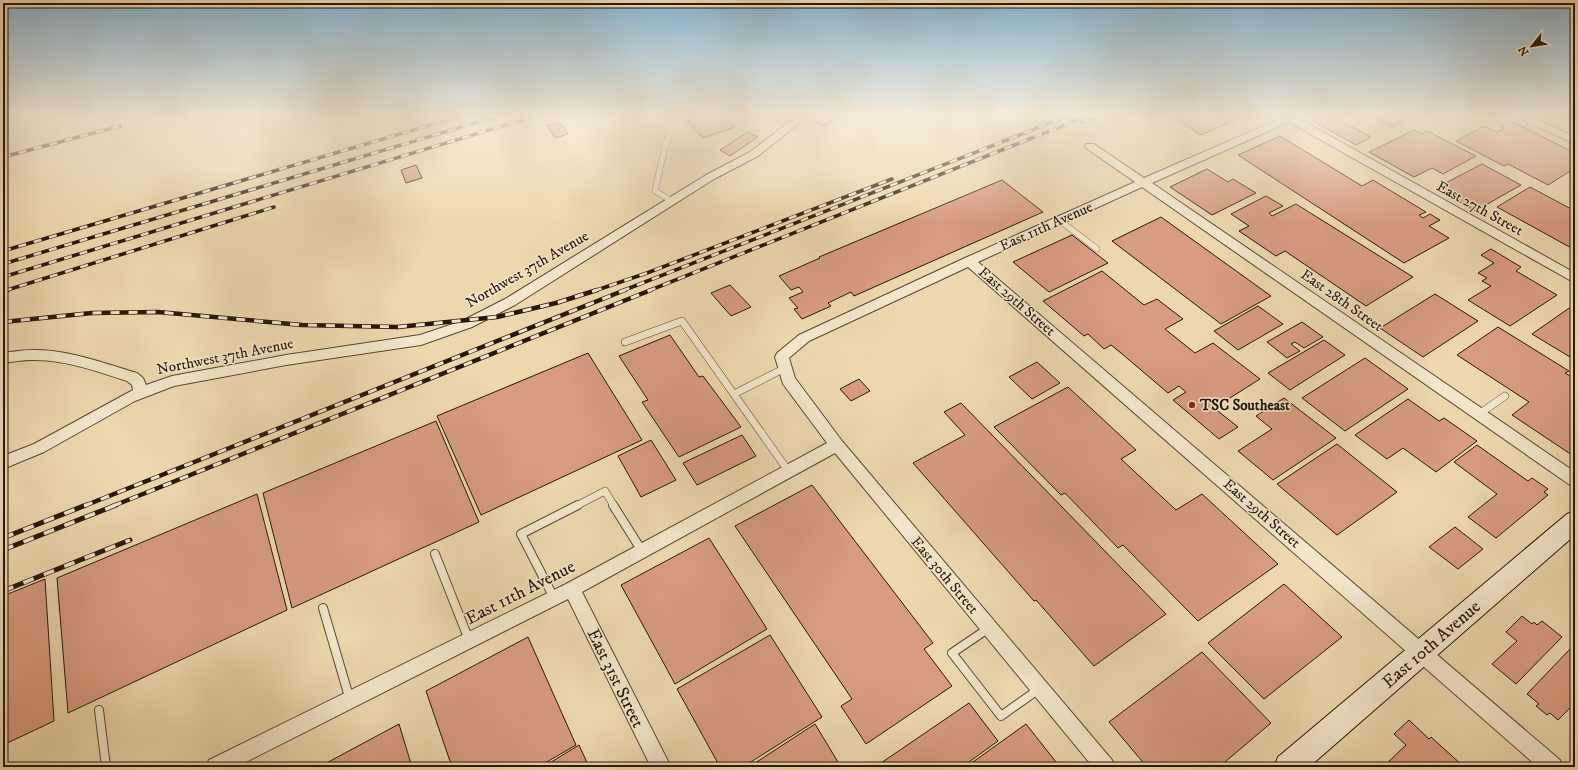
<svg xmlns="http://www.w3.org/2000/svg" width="1578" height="770" font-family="'IM FELL DW Pica',serif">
<rect width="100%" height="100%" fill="#edd8ae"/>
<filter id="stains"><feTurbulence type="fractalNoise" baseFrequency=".005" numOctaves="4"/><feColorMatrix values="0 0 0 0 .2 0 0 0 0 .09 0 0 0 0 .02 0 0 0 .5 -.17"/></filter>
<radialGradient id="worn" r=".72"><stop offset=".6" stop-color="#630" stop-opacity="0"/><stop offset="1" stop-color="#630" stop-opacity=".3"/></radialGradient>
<!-- building -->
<path fill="#d89c81" stroke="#27170b" d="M702 116H723L735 127 703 138 686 121Z
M820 116H839L824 126 813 120Z
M1177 116H1245L1201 135 1173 117Z
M1324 116H1332L1371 137 1356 145 1313 121Z
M1370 116H1398L1406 120 1392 127Z
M1560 116H1575V122Z
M1509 120 1575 153V168L1548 185 1508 164 1504 166 1456 141 1484 126 1497 132 1504 128 1499 126Z
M560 122 568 134 555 138 547 126Z
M1414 130 1421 134 1427 131 1476 156 1443 174 1432 168 1414 177 1369 152Z
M748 132 758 137 730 156 720 150Z
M1280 136 1362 186 1373 180 1426 212 1419 215 1423 218 1430 214 1440 220 1429 226 1449 238 1404 263 1238 155Z
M1482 164 1521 185 1475 211 1436 188Z
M416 165 422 178 406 183 401 170Z
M1207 169 1228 182 1233 179 1256 193 1212 215 1170 187Z
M1002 180 1043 212 854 296 851 292 828 303 831 306 802 319 794 309 798 308 789 298 803 292 799 287 791 290 779 276 820 258 819 257Z
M1530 187 1575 211V250L1497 207Z
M1266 196 1283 206 1269 213 1272 216 1296 204 1413 277 1366 306 1285 251 1276 256 1239 231 1249 226 1231 214Z
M1161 217 1271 296 1221 324 1112 241Z
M1072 235 1108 263 1049 292 1013 262Z
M1491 249 1521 267 1516 271 1557 295 1510 326 1468 300 1491 286 1482 281 1487 278 1478 273 1494 263 1481 255Z
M1102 271 1144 305 1157 299 1183 319 1165 329 1195 353 1213 343 1260 379 1214 408 1238 427 1219 439 1173 400 1186 392 1179 386 1168 393 1121 353 1111 345 1104 349 1088 334 1084 336 1043 301Z
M730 285 751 307 731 316 711 293Z
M1435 294 1478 321 1423 357 1380 328Z
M1575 304V360L1532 334Z
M1258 306 1283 324 1238 350 1214 331Z
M1302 322 1323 337 1304 348 1295 342 1291 344 1300 351 1287 358 1267 342Z
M1498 327 1569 371 1565 373 1575 379V457L1512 415 1529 402 1457 355Z
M670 335 699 377 703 376 741 427 679 457 642 402 648 400 619 356Z
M1324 340 1345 355 1290 390 1268 373Z
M588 353 642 440 481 515 437 416Z
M1365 358 1408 389 1345 431 1302 398Z
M1037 362 1060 383 1032 399 1009 377Z
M859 379 870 391 851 401 840 389Z
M1068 387 1136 450 1121 459 1176 510 1202 494 1278 564 1198 621 1123 545 1118 548 1065 493 1061 495 994 427Z
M1284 398 1336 438 1273 480 1238 451 1272 429 1256 416Z
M1408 399 1439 421 1444 418 1477 441 1436 472 1403 448 1387 459 1355 435Z
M961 403 1166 614 1094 666 1036 600 1034 601 913 463 965 435 944 412Z
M436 421 479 522 292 608 263 493Z
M742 435 756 456 697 485 683 463Z
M651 440 676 480 641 497 618 456Z
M1337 444 1397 492 1337 535 1277 484Z
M1477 445 1528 481 1532 478 1548 489 1544 492 1548 495 1496 538 1468 517 1497 494 1454 462Z
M812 485 933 643 924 649 952 686 866 744 841 706 852 699 735 526Z
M257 494 287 610 68 713 57 578Z
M1455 527 1483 549 1458 569 1429 547Z
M709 538 767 629 675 684 621 585Z
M45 579 54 721 3 745V596Z
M1284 584 1342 637 1264 699 1208 643Z
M1522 616 1532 624 1534 622 1537 625 1542 621 1562 637 1516 684 1492 664 1517 641 1506 632Z
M770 635 822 717 743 767H720L677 689Z
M528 637 576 745 538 767H452L426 691Z
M1571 648 1575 651V703L1558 720 1550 713 1547 715 1536 706 1539 704 1527 694Z
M1202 652 1271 723 1219 767H1147L1109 722Z
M969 703 998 741 962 767H884L881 763Z
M1409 720 1429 739 1431 737 1463 766 1383 767 1406 745 1394 734Z
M399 724 412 767H319Z
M815 724 841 767H749Z
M1026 724 1060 767H966Z
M579 745 589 767H543Z"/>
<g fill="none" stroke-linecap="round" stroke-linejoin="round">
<defs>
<path id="lane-far2" d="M672 201 655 191 665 146 675 119 687 116
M1059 220 1097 249"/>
<path id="lane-far1" d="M625 342 682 321 789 472
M734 394 785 368
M1479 414 1505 396
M576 506 605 491 614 506"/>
<path id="lane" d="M613 505 642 551
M435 554 469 640
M554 598 521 534 578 505
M323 608 350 700
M989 628 952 653 1001 716 1039 689
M99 710 106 767"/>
<path id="street" d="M797 116H808L758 156 714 179 515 305 472 327 421 345 286 365 174 386 135 401 44 452 3 469V456L34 444 133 390 132 385 127 381C96 371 64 359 31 360 22 360 12 362 3 363V353C12 352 22 350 31 350 67 349 103 363 137 373L143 378 146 385 172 376 286 355 420 335 462 321 505 299 706 175 750 152Z
M1281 116H1299L1298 118 1575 273V283L1289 122 1152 183 1575 472V486L1570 485 1142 187 978 262 1560 760 1563 767H1538L968 267 809 341 789 358 795 378 842 441 1112 760 1115 767H1093L835 453 582 592 671 767H651L568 599 236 767H206L209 760 566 584 827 443 783 384 775 357 777 353 799 335 965 258 1135 182 1086 148 1085 146 1086 144H1094L1144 178 1282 118Z
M1517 116H1529L1575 137V144L1518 118Z"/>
<path id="secondary" d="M1575 511V535L1309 767H1274L1278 757 1567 514Z"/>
</defs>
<!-- lane-far2 casing -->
<use href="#lane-far2" stroke="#584734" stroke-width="6"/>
<!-- lane-far1 casing -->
<use href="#lane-far1" stroke="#584734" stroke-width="8"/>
<!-- lane casing -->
<use href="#lane" stroke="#584734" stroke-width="10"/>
<!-- street casing -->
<use href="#street" stroke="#584734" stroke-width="2"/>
<!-- secondary casing -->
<use href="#secondary" stroke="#27170b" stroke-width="2"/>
<!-- lane-far2 -->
<use href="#lane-far2" stroke="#f3e6ca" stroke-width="5.5"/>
<!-- lane-far1 -->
<use href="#lane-far1" stroke="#f3e6ca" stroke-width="7"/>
<!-- lane -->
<use href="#lane" stroke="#f3e6ca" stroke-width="8"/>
<!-- street -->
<use href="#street" fill="#f3e6ca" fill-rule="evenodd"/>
<!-- secondary -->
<use href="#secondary" fill="#f3e6ca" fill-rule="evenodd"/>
<defs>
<path id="rail-far2" d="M1082 122 1101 116
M3 157 120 126
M3 251 461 116
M3 264 498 116
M3 277 535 116
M4 291 274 207
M594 291 647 273 892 179
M622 291 1068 116
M648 291 1087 116"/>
<path id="rail-far1" d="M3 291 8 290
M3 322 92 313 158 312 302 325 398 327 497 317 556 303 597 290
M84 506 625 290
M113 506 651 290"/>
<path id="rail" d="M3 538 86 505
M3 550 116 505
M3 591 130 540"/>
</defs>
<!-- rail-far2 casing -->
<use href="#rail-far2" stroke="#27170b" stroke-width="3.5"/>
<!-- rail-far1 casing -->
<use href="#rail-far1" stroke="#27170b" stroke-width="4.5"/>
<!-- rail casing -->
<use href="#rail" stroke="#27170b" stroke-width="5"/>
<!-- rail-far2 -->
<use href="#rail-far2" stroke="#f3e6ca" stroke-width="2.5" stroke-dasharray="8" stroke-linecap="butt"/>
<!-- rail-far1 -->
<use href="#rail-far1" stroke="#f3e6ca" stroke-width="3" stroke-dasharray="9" stroke-linecap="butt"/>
<!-- rail -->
<use href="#rail" stroke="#f3e6ca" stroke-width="3.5" stroke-dasharray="11" stroke-linecap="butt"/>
</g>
<!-- sky -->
<linearGradient id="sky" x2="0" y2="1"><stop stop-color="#89b6d2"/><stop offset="0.52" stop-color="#f7eddb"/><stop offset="1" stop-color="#f7eddb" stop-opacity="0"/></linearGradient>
<rect width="1578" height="223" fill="url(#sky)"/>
<!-- markers -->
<circle fill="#8f2418" stroke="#f3e6ca" stroke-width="1.5" cx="1192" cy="405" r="4"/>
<g text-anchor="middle" stroke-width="3" stroke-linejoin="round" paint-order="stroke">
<!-- street labels -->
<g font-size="15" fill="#27170b" stroke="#f3e6ca">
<text transform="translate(1480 208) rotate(29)" y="5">East 27th Street</text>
<text transform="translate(1046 226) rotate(-24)" y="5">East 11th Avenue</text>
<text transform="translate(527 269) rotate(-30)" y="5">Northwest 37th Avenue</text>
<text transform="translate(1342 300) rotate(35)" y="5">East 28th Street</text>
<text transform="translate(1017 301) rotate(41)" y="5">East 29th Street</text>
<text transform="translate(225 356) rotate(-11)" y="5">Northwest 37th Avenue</text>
<text transform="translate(1262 513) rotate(41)" y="5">East 29th Street</text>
<text transform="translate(945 575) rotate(50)" y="5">East 30th Street</text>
</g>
<!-- poi labels -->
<g font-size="15" font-weight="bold" fill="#27170b" stroke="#f3e6ca" text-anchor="start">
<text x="1200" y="410">TSC Southeast</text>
</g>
<!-- near-street labels -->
<g font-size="18" fill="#27170b" stroke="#f3e6ca">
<text transform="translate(520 592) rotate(-27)" y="6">East 11th Avenue</text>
<text transform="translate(1431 644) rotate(-41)" y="6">East 10th Avenue</text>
<text transform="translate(616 678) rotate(64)" y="6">East 31st Street</text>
</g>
</g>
<!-- margin -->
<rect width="1578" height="770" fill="none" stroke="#edd8ae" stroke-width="16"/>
<rect x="4" y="4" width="1570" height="762" fill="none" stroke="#27170b" stroke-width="2"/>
<rect x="8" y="8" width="1562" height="754" fill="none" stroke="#27170b"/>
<!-- north arrow -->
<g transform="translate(1532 46) rotate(240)" stroke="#f3e6ca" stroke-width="3" paint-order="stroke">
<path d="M0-3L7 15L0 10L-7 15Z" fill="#27170b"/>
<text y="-6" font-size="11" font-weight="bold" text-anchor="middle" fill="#27170b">N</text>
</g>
<rect width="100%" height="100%" filter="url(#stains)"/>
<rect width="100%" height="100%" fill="url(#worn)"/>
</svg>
